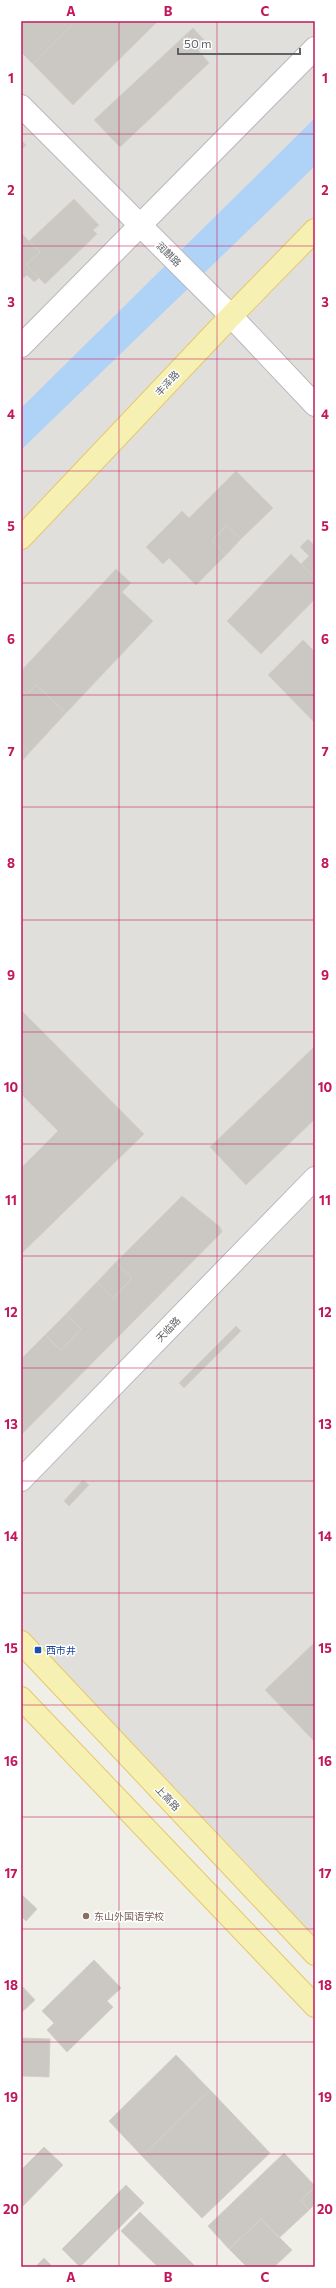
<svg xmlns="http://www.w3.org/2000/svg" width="336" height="2288" font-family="Commissioner,'Noto Sans SC',sans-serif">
<rect width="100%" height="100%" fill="#efeee7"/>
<!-- industrial -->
<path fill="#e1dfdb" d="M21 21H315V1954L21 1642Z"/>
<!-- water -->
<path fill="#afd3f7" d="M315 118V166L21 450V408Z"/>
<!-- building -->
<path fill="#cbc8c3" stroke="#d3d0c6" d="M21 21H76L33 64 21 52Z
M76 21H158L73 105 33 64Z
M193 28 206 42 198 50 209 63 120 147 94 120Z
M21 140 26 145 21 150Z
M74 199 99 225 93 230 97 234 45 284 26 265 40 252 29 241Z
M21 233 40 252 26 265 39 278 34 282 27 275 21 280Z
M236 471 273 508 241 539 227 525 212 541 226 555 196 585 169 558 163 564 146 547 182 511 189 518Z
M227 525 241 539 226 555 212 541Z
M308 539 315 546 314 577 301 564 309 556 300 547Z
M291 554 315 578V599L261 654 227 621Z
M116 569 131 583 122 592 153 621 66 713 36 685 26 695 21 689V671Z
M303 640 315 652V723L268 675Z
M36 685 66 713 30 752 21 743V689L26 695Z
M21 743 30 752 21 762Z
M21 1010 144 1134 21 1254V1168L58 1131 21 1094Z
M315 1046V1119L246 1185 210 1147Z
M182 1196 220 1227 222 1232 21 1435V1359L45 1335 61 1350 81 1329 66 1314 97 1282 113 1298 132 1278 116 1262Z
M116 1262 132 1278 113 1298 97 1282Z
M66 1314 81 1329 61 1350 45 1335Z
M236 1326 241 1331 184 1388 179 1383Z
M83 1480 89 1485 69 1506 64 1501Z
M315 1642V1740L314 1741 265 1690Z
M21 1894 37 1909 26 1921 21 1916Z
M94 1960 121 1988 107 2001 113 2007 67 2052 47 2030 54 2023 42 2011Z
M21 1985 35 2000 21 2013Z
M21 2038 50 2039 49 2077 21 2076Z
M176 2055 210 2090 142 2156 109 2121Z
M210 2090 270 2153 202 2218 142 2156Z
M44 2147 63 2165 21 2208V2170Z
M284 2153 315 2186 301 2201 309 2210 279 2238 261 2219 229 2249 208 2226Z
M126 2185 144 2203 80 2267 62 2249Z
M315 2187V2204L309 2210 301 2201Z
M140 2212 196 2267H158L121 2231Z
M261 2219 292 2250 274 2267H247L229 2249Z
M44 2258 53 2267H35Z"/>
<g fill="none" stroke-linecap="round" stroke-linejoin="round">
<defs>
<path id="minor" d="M21 106 231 316 315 405
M21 346 315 48
M21 1480 315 1178"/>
<path id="major" d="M21 538 231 316 315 230
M21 1642 315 1954
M21 1698 315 2006"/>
</defs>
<!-- minor casing -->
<use href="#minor" stroke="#b7b8bc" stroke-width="24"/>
<!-- major casing -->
<use href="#major" stroke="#e4c96a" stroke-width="24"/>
<!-- minor -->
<use href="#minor" stroke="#fff" stroke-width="22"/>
<!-- major -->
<use href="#major" stroke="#f7f0b3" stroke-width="22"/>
</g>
<!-- grid -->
<path fill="none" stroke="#c2185b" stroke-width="1" stroke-opacity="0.55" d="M119 21V2267M217 21V2267M21 134H315M21 246H315M21 359H315M21 471H315M21 583H315M21 695H315M21 807H315M21 920H315M21 1032H315M21 1144H315M21 1256H315M21 1368H315M21 1481H315M21 1593H315M21 1705H315M21 1817H315M21 1929H315M21 2042H315M21 2154H315"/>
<!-- markers -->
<rect fill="#1a4fb4" stroke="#fff" stroke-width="1.5" x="34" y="1646" width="8" height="8" rx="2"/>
<circle fill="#8d6e63" stroke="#fff" stroke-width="1.5" cx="86" cy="1916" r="4"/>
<g text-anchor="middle" stroke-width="3" stroke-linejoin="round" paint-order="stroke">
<!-- street labels -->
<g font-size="10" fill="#5e6165" stroke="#fff">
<text transform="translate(169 254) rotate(45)" y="4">润麒路</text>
<text transform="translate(167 383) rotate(-47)" y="4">丰泽路</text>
<text transform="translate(168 1329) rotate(-46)" y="4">天临路</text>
<text transform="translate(168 1798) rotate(47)" y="4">上高路</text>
</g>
<!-- transit labels -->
<g font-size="10" fill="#164399" stroke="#fff" text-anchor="start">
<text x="46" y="1654">西市井</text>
</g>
<!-- education labels -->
<g font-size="10" fill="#785e54" stroke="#fff" text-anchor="start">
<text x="94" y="1920">东山外国语学校</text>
</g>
</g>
<!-- border -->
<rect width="336" height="2288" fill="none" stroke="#ffffff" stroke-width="44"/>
<!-- scale -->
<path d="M178 48v6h122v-6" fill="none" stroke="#5e6165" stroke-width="2"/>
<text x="184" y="48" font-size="12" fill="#5e6165" stroke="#ffffff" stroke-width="3" paint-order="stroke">50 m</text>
<rect x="22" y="22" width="292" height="2244" fill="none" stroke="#c2185b" stroke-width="1.5"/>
<g font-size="13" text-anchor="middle" font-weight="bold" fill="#c2185b">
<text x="71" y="16">A</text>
<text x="168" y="16">B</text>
<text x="265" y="16">C</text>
<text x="11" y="83">1</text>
<text x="325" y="83">1</text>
<text x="11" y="195">2</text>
<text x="325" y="195">2</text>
<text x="11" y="307">3</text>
<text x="325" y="307">3</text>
<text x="11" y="419">4</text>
<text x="325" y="419">4</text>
<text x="11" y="531">5</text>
<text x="325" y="531">5</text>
<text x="11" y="644">6</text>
<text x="325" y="644">6</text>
<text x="11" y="756">7</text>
<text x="325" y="756">7</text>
<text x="11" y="868">8</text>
<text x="325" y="868">8</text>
<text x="11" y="980">9</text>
<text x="325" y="980">9</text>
<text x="11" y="1092">10</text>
<text x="325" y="1092">10</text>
<text x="11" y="1205">11</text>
<text x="325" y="1205">11</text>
<text x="11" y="1317">12</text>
<text x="325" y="1317">12</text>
<text x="11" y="1429">13</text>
<text x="325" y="1429">13</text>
<text x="11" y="1541">14</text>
<text x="325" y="1541">14</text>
<text x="11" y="1653">15</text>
<text x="325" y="1653">15</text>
<text x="11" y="1766">16</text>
<text x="325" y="1766">16</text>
<text x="11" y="1878">17</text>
<text x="325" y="1878">17</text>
<text x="11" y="1990">18</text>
<text x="325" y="1990">18</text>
<text x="11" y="2102">19</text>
<text x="325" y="2102">19</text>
<text x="11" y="2214">20</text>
<text x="325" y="2214">20</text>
<text x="71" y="2282">A</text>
<text x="168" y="2282">B</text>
<text x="265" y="2282">C</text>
</g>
</svg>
